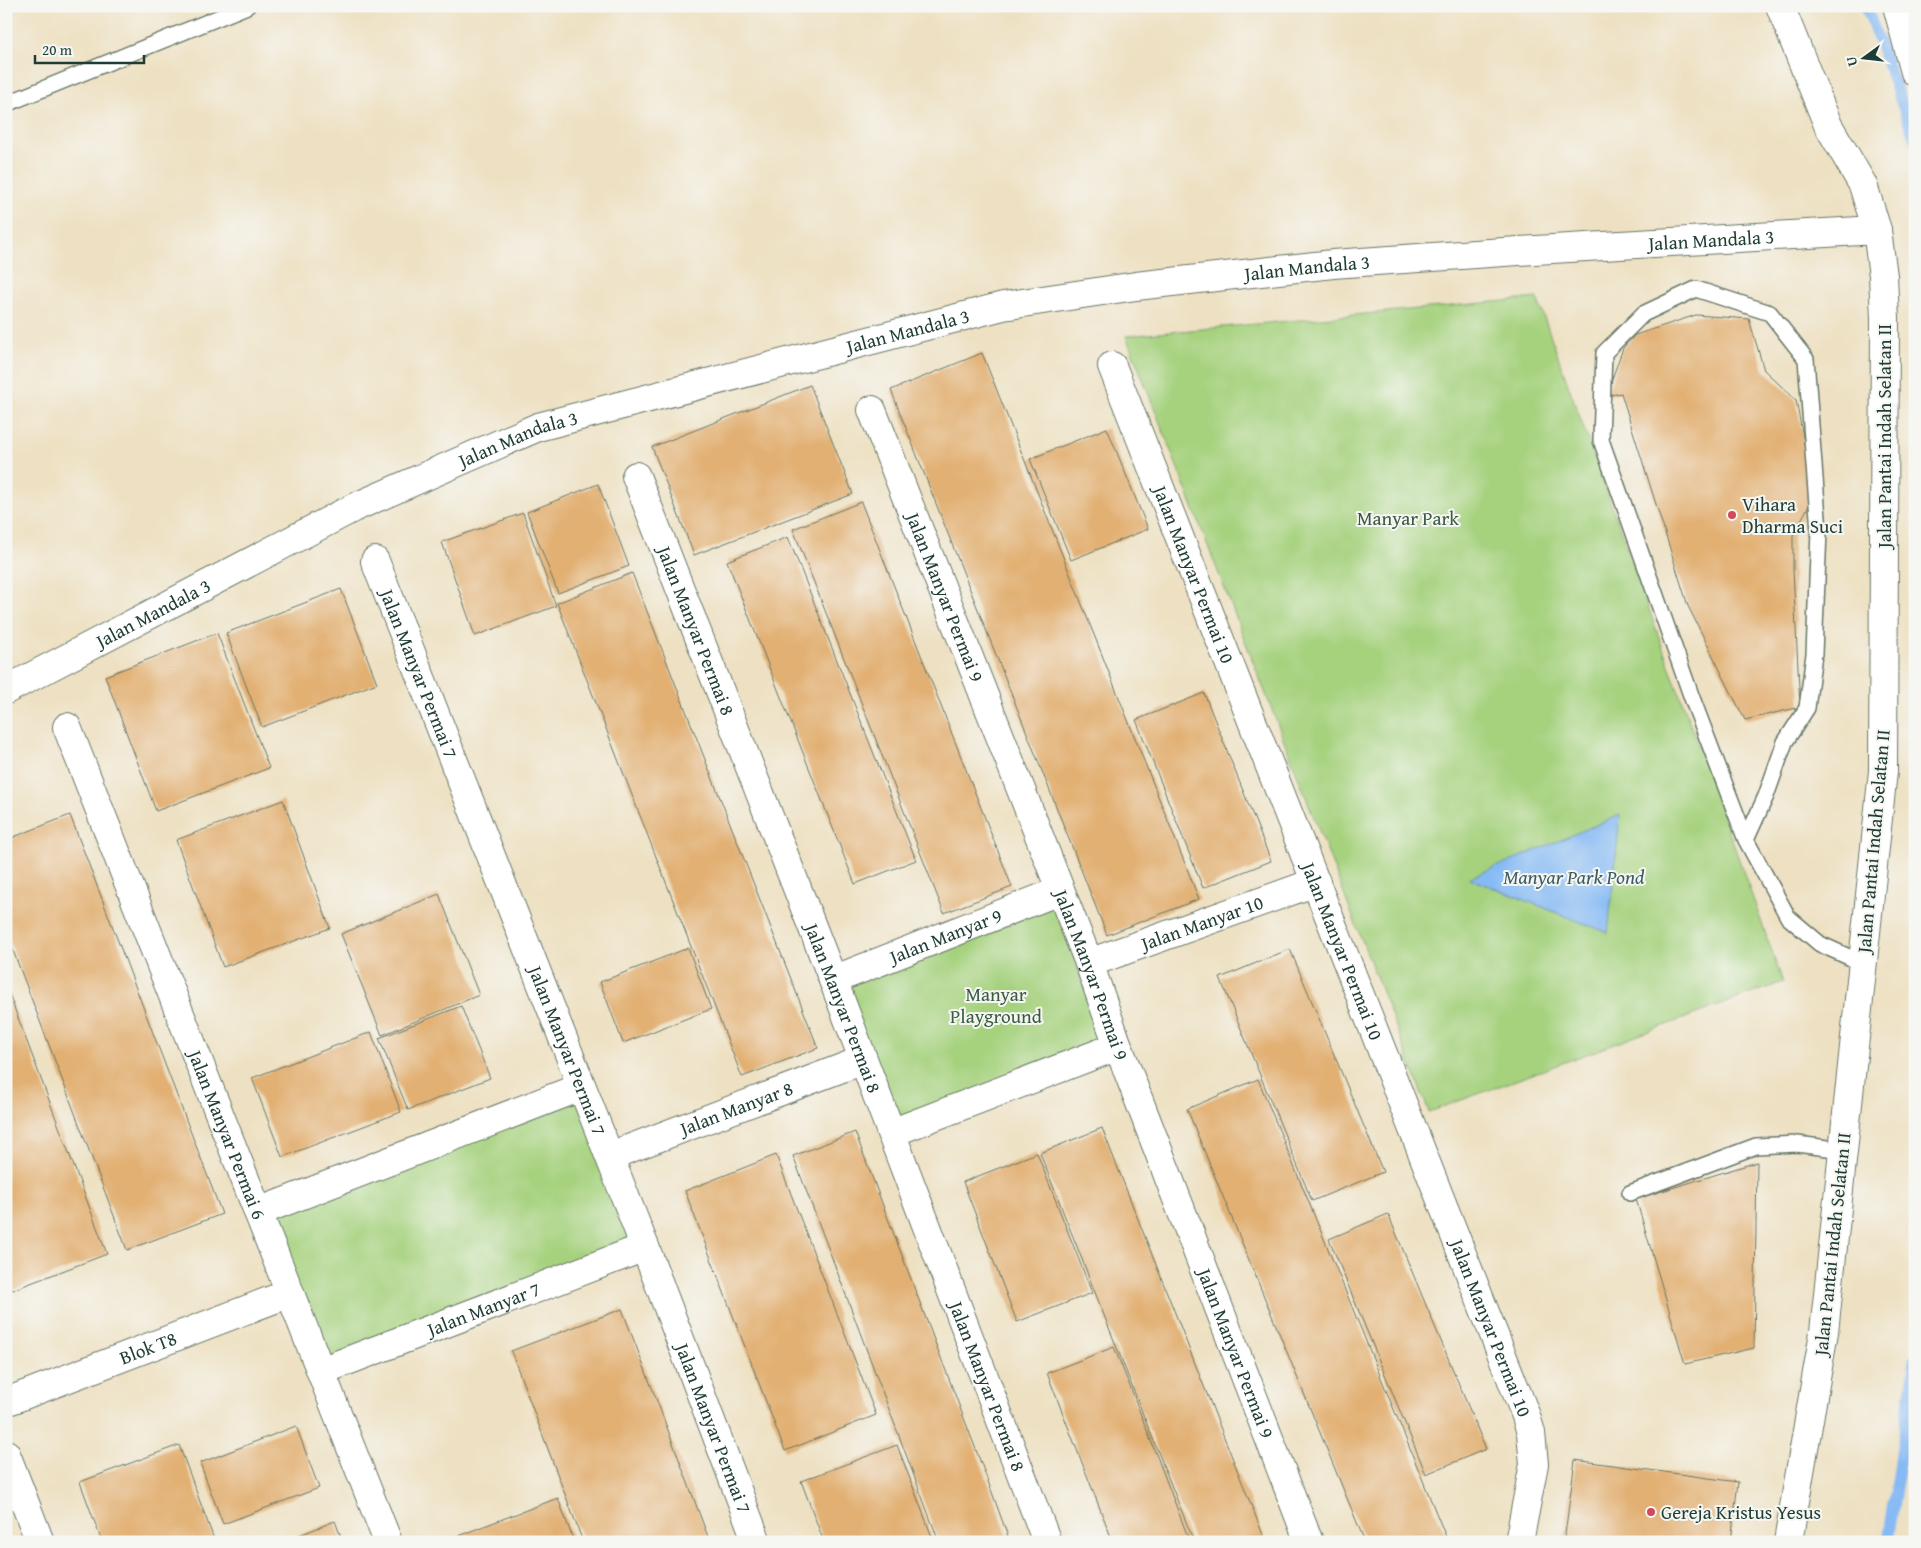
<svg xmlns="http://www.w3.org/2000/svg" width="1921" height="1548" font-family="'Gentium Book Plus',serif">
<rect width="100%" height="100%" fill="#f6f6f2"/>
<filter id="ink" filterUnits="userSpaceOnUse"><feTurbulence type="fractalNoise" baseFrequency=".02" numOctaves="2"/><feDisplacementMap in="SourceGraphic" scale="10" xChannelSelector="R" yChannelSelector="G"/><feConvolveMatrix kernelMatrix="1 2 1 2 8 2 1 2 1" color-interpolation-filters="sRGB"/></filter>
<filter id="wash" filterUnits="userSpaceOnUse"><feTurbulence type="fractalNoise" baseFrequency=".0096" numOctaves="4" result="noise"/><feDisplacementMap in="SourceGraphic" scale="20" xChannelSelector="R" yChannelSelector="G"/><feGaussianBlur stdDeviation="1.12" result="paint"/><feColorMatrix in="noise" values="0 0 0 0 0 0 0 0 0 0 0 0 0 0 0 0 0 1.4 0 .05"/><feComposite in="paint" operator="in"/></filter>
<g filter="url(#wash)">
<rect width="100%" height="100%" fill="#eee1c3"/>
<!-- green -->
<path fill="#a6d27e" stroke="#628859" d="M1537 298 1783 982 1429 1112 1126 336Z
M1053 902 1102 1033 1093 1049 894 1124 841 985Z
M581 1087 645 1247 321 1371 258 1212Z"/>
<!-- water -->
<path fill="#86baf4" stroke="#527c94" d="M1620 815 1608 933 1469 878Z"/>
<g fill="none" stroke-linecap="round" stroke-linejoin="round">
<!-- stream -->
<path stroke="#86baf4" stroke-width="11" d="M1866 6 1915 140
M1888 1542 1915 1360"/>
</g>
<g id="blocks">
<!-- building -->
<path fill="#e2b073" d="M1696 315 1749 319 1764 370 1796 400 1814 496 1793 535V570L1800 707 1745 720 1688 606 1621 393 1606 396 1623 348 1635 335Z
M982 353 1199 899 1107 935 891 390Z
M810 385 853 494 694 555 652 447Z
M1107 428 1148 529 1071 560 1030 459Z
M598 484 629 566 558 593 527 512Z
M861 502 1012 887 944 913 793 529Z
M523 513 556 606 475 636 442 542Z
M788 537 916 860 855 884 727 561Z
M632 573 818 1048 742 1077 557 603Z
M341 589 377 683 262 727 226 633Z
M217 633 269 768 156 811 105 676Z
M1204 693 1271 861 1203 888 1136 720Z
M283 800 330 928 223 967 176 840Z
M70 815 222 1214 127 1250 6 932V840Z
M439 894 479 995 382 1035 341 934Z
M688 948 711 1009 623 1043 600 982Z
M1290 949 1383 1172 1312 1201 1220 978Z
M6 986 107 1254 7 1292 6 1290Z
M461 1006 490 1078 408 1110 379 1038Z
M371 1032 401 1112 282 1157 252 1078Z
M1258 1079 1350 1302 1448 1542H1365L1187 1109Z
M1102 1128 1224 1437 1266 1542H1194L1162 1462 1040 1153Z
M855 1132 989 1484 1010 1542H939L832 1258 793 1156Z
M1037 1153 1092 1293 1017 1322 963 1182Z
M776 1155 876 1415 785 1451 685 1191Z
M1757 1162 1754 1348 1685 1364 1636 1199Z
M1388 1214 1486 1449 1426 1474 1329 1239Z
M622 1309 671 1438 710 1542H583L511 1351Z
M1114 1347 1131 1389 1190 1542H1113L1047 1373Z
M296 1426 319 1488 223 1524 200 1463Z
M179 1445 215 1542H102L80 1482Z
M897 1445 934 1542H824L801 1481Z
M1575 1460 1738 1482 1731 1542H1564Z
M558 1498 574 1542H451L450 1539Z
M335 1521 343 1542H282Z"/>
</g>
</g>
<g filter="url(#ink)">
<use href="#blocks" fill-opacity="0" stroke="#677666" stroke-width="1"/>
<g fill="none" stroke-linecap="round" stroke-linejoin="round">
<defs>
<path id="lane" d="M6 104 247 6
M1746 840 1766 796 1785 742 1807 708 1814 654 1819 531 1806 359 1770 313 1696 289 1643 314 1604 353 1601 440 1692 698 1746 840 1788 917 1820 944 1862 963
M1630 1193 1756 1146 1797 1144 1843 1150"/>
<g id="street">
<path d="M1780 6 1828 125 1863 185 1877 230 1883 276 1885 318 1883 771 1824 1332 1788 1542"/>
<path d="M1897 6 1915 72"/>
<path id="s1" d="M1112 366 1526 1416 1531 1433 1534 1464 1519 1542"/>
<path id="s2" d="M872 410 1089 963 1118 1046 1309 1542"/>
<path id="s3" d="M636 476 833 980 1047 1542"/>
<path id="s4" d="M375 561 645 1247 757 1542"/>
<path id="s5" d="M6 690 353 508 538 427 1003 306 1136 286 1333 264 1518 251 1877 230"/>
<path id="s6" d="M67 727 388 1542"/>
<path id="s7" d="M1089 963 1316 882"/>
<path id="s8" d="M833 980 1059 891"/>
<path d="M891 1133 1118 1046"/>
<path id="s9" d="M610 1156 863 1060"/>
<path d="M258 1212 581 1087"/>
<path id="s10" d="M321 1371 645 1247"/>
<path id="s11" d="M6 1402 290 1293"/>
<path d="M6 1454 40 1542"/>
</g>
</defs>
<!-- lane casing -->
<use href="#lane" stroke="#677666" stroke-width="18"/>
<!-- street casing -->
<use href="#street" stroke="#677666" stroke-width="30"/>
<!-- lane -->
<use href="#lane" stroke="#fff" stroke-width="15"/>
<!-- street -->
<use href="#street" stroke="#fff" stroke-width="28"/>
</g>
</g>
<!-- markers -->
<g fill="#d1495b" stroke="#f6f6f2" stroke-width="2">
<circle cx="1732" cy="515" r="5"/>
<circle cx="1651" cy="1512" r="5"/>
</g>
<g text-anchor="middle" stroke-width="4" stroke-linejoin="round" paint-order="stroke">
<!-- street labels -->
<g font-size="19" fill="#1f3d34" stroke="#f6f6f2">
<text dy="7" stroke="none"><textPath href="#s5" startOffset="1786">Jalan Mandala 3</textPath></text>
<text dy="7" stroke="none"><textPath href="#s5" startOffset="1381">Jalan Mandala 3</textPath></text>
<text dy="7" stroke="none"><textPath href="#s5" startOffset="976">Jalan Mandala 3</textPath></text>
<text transform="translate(1884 436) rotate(-90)" y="7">Jalan Pantai Indah Selatan II</text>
<text dy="7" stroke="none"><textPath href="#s5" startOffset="571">Jalan Mandala 3</textPath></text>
<text dy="7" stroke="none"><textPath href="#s1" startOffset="224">Jalan Manyar Permai 10</textPath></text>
<text dy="7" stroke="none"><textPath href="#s2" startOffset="201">Jalan Manyar Permai 9</textPath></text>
<text dy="7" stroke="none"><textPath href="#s5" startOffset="166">Jalan Mandala 3</textPath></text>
<text dy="7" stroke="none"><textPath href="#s3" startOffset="166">Jalan Manyar Permai 8</textPath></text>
<text dy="7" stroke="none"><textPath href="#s4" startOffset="121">Jalan Manyar Permai 7</textPath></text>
<text transform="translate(1873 841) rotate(-85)" y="7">Jalan Pantai Indah Selatan II</text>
<text dy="7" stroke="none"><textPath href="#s7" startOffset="120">Jalan Manyar 10</textPath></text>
<text dy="7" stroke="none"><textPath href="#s8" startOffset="121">Jalan Manyar 9</textPath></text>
<text dy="7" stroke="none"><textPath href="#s1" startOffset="629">Jalan Manyar Permai 10</textPath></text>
<text dy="7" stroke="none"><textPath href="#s2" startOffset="606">Jalan Manyar Permai 9</textPath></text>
<text dy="7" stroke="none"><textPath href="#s3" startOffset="571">Jalan Manyar Permai 8</textPath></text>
<text dy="7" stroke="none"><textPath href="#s4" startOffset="526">Jalan Manyar Permai 7</textPath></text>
<text dy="7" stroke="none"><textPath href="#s9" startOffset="135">Jalan Manyar 8</textPath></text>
<text dy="7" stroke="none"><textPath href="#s6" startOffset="438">Jalan Manyar Permai 6</textPath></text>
<text transform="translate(1832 1244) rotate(-84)" y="7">Jalan Pantai Indah Selatan II</text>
<text dy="7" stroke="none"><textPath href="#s10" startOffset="174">Jalan Manyar 7</textPath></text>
<text dy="7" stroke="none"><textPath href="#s1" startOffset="1034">Jalan Manyar Permai 10</textPath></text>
<text dy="7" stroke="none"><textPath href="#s11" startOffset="152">Blok T8</textPath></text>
<text dy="7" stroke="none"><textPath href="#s2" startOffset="1011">Jalan Manyar Permai 9</textPath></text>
<text dy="7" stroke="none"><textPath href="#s3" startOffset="976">Jalan Manyar Permai 8</textPath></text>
<text dy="7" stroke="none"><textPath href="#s4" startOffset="931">Jalan Manyar Permai 7</textPath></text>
</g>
<!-- poi labels -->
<g font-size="19" fill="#1f3d34" stroke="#f6f6f2" text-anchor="start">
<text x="1742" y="511">Vihara<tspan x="1742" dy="22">Dharma Suci</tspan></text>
<text x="1661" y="1519">Gereja Kristus Yesus</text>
</g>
<!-- park labels -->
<g font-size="19" fill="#3a5b43" stroke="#f6f6f2">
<text x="1408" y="525">Manyar Park</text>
<text x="996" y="1001">Manyar<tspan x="996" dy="22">Playground</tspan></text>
</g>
<!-- water labels -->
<g font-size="20" font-style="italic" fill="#395c64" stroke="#f6f6f2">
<text x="1574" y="884">Manyar Park Pond</text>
</g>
</g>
<!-- margin -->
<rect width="1921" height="1548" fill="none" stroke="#f6f6f2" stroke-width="25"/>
<!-- north arrow -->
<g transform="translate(1864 58) rotate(255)" stroke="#f6f6f2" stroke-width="4" paint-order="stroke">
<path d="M0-4L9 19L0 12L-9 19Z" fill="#1f3d34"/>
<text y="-8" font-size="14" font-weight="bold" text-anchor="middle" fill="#1f3d34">U</text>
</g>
<!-- scale -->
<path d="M35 55v8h109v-8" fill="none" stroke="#1f3d34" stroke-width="2.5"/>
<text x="42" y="55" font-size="15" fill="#1f3d34" stroke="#f6f6f2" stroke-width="4" paint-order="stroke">20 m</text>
</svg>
